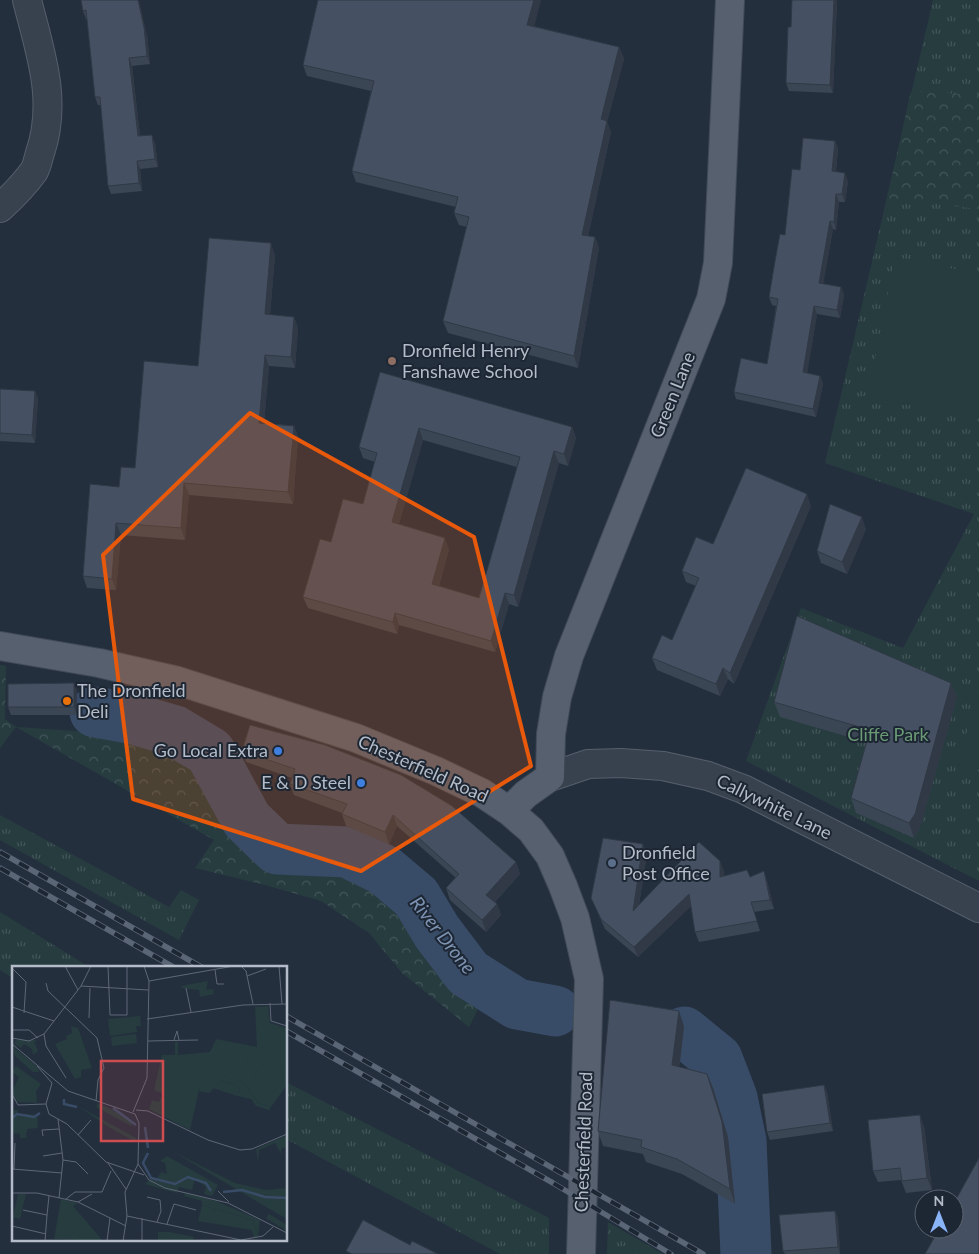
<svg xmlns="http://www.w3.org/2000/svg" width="979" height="1254" font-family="Lato,sans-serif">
<defs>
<pattern id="grass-tufts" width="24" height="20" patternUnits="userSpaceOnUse" patternTransform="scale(1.25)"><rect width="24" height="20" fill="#263c3f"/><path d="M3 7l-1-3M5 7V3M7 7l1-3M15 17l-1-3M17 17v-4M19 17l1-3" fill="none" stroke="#435659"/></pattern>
<pattern id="forest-crowns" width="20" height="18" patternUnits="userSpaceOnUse" patternTransform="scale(1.25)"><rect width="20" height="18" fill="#263c3f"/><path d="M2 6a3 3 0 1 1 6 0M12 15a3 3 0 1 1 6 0" fill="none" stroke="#435659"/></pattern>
</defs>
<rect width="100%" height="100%" fill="#242f3e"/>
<!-- grass -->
<path fill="url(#grass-tufts)" d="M933 0H979V881L746 761 801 608 903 648 974 514 825 463Z
M0 815 169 907 181 890 199 900 179 940 0 840Z
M0 912 91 968H14V979L0 970Z
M286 1082 549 1218V1254H500L286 1139Z
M608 1222 663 1254H607Z"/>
<!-- forest -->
<path fill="url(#forest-crowns)" d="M911 91 979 95V209L887 198Z
M0 665 6 666 5 719 16 727 91 732 95 712 134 719 175 731 210 752 247 820 277 849 347 852 384 870 416 897 437 932 498 969 469 1027 402 973 369 933 321 901 265 885 195 868 214 840 16 727 0 748Z"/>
<!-- pitch -->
<path fill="#263c3f" d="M895 257 979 274V419L868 397Z
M979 687V770L958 764Z"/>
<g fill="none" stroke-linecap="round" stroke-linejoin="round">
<!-- river -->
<path stroke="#394c67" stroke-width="51" d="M95 712 134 719 175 731 210 752 247 820 277 849 347 852 384 870 416 897 437 932 468 973 517 1004 555 1011
M684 1032 717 1059 732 1098 741 1141 746 1254"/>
<defs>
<path id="minor" d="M0 208C12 197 24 185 34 171 37 166 38 159 40 153 58 100 40 52 27 0
M550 777 588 764 621 763 663 766 708 776 743 789 979 908"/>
<path id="major" d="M0 646 99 663 178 681 356 738 436 771 482 793 509 811 531 830 550 856 563 886 575 918 589 979 581 1254
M509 811 526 794 550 777 551 734 557 697 569 656 711 299 718 263 730 0"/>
</defs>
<!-- minor casing -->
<use href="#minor" stroke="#565f6c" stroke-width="30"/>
<!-- major casing -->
<use href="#major" stroke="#414a57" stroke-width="30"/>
<!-- minor -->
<use href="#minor" stroke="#38414e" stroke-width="28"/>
<!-- major -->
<use href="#major" stroke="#56606e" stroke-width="28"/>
<defs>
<path id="rail" d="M0 852 203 968
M0 868 175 968
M286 1016 703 1254
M286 1031 553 1183 671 1254"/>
</defs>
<!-- rail casing -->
<use href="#rail" stroke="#5a6575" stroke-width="5.5"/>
<!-- rail -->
<use href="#rail" stroke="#1d2633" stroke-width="4" stroke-dasharray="11" stroke-linecap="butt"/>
</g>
<!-- wall -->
<path fill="#3b4654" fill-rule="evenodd" d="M81 0 147 35 150 64 132 66 140 136 155 143 158 167 140 169 142 191 111 194 108 186 101 105H98L95 97 87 19H86L83 11Z
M837 0 833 93 789 91 786 83 791 27Z
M534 26 619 47 624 59 607 122 611 132 588 236 595 237 599 248 578 368 448 333 443 321 467 227 459 225 454 213 456 207 356 182 352 171 371 91 307 76 303 65Z
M835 141 838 149 836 172 848 181 845 202H839L836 230 833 229 823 284 841 287 844 295 840 318 817 314 807 373 820 376 823 384 816 417 736 399 734 392 767 364 776 306 772 305 769 297 785 235Z
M275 255 270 315 294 317 298 328 295 368 269 366 264 423 294 426 298 437 293 504 189 495 185 540 121 535 116 590 87 588 83 576 119 487 135 468 198 366Z
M380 372 572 427 576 438 568 466 559 463 518 607 509 604 495 652 399 625 397 634 308 608 303 597 331 542 363 504 375 462 363 458 359 447ZM423 440 517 467 479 598 439 586 449 549 399 524Z
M0 389 35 391 38 399 35 443 0 441Z
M811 506 734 684 728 679 720 696 657 670 652 658 672 640 696 586 686 582 682 571 713 544Z
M866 529 847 574 821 563 817 551Z
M951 683 957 697 920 828 914 838 856 813 851 798 866 742 780 717 774 702Z
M77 691V715H11L8 707Z
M250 725 516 862 520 874 495 902 497 904 501 915 486 932 450 900 446 888 456 878 397 826 389 844 346 826 342 814V813L294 795 290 784 292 778 246 762 242 751Z
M647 854 639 905 724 871V876L750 877 764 871 767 881 774 909 754 912 760 931 699 942 695 932 691 906 638 957 605 929 591 898Z
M684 1026 679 1067 707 1074 713 1088 728 1137 735 1204 682 1174 646 1162 643 1154 603 1146 598 1131Z
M824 1085 827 1093 833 1131 770 1140 767 1132Z
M924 1126 932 1190 906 1193 901 1180 878 1182 873 1171Z
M835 1211 838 1219 840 1254H785L783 1251Z"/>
<!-- shaded-wall -->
<path fill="#303945" d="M138 0H139L147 35 150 64 147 56Z
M534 0H541L532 36 527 25Z
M834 0H837L833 93 830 85Z
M619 47 624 59 607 122 611 132 586 246 582 235 601 119Z
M129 58 132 66 141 144 138 136Z
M152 135 155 143 158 167 155 159Z
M835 141 838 149 835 179 832 171Z
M137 161 140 169 142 191 139 183Z
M845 173 848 181 845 202 842 194Z
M836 194 839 202 836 230 834 222Z
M830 221 833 229 822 291 819 283Z
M595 237 599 248 578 368 574 356Z
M271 243 275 255 269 326 265 314Z
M841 287 844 295 840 318 837 310Z
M814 306 817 314 806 380 803 372Z
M294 317 298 328 295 368 291 357Z
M265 355 269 366 263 435 259 423Z
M820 376 823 384 816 417 813 409Z
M35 391 38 399 35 443 32 435Z
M294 426 298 437 293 504 288 492Z
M572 427 576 438 568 466 564 454Z
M419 428 423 440 396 534 392 522Z
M554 451 559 463 518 607 514 595Z
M184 483 189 495 185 540 181 528Z
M807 494 811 506 734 684 730 673Z
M862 517 866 529 847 574 842 562Z
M116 523 121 535 116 590 112 579Z
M445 538 449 549 436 596 432 584Z
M505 593 509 604 495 652 491 641Z
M395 613 399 625 397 634 393 622Z
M723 668 728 679 720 696 716 684Z
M74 683 77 691V715L74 707Z
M951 683 957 697 920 828 914 838 909 823Z
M393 815 397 826 389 844 385 832Z
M643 844 647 854 636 921 633 911Z
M720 861 724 871V886L720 877Z
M516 862 520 874 491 906 486 895Z
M764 871 767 881 774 909 770 900Z
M689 894 693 904 638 957 634 947Z
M497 904 501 915 486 932 482 920Z
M679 1011 684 1026 678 1080 672 1065Z
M707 1074 713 1088 728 1137 735 1204 730 1189Z
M824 1085 827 1093 833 1131 830 1123Z
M920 1115 924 1126 932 1190 927 1178Z
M835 1211 838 1219 840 1254 838 1247Z"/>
<!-- building -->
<path fill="#455162" stroke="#303945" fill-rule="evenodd" d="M81 0H138L144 27 147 56 129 58 138 136 152 135 155 159 137 161 139 183 108 186 100 97H95L86 10 83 11Z
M318 0H534L527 25 619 47 601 119 607 121 582 235 595 237 574 356 443 321 469 217 454 213 458 197 352 171 374 81 303 65Z
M792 0H834L830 85 786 83 788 27H791Z
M803 138 835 141 832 171 845 173 842 194H836L834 222 830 221 819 283 841 287 837 310 814 306 803 372 820 376 813 409 734 392 741 358 767 364 778 299 769 297 775 261 780 234 785 235 792 169 800 170Z
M209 238 271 243 265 314 294 317 291 357 265 355 259 423 294 426 288 492 184 483 181 528 116 523 112 579 83 576 90 484 119 487 121 467 135 468 144 361 198 366Z
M380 372 572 427 564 454 554 451 514 595 505 593 491 641 395 613 393 622 303 597 320 539 331 542 343 499 363 504 377 453 359 447ZM419 428 520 457 479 598 432 584 445 538 392 522Z
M0 389 35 391 32 435 0 433Z
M746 468 807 494 730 673 723 668 716 684 652 658 662 635 672 640 699 578 682 571 696 537 713 544Z
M830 504 862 517 842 562 817 551Z
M797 616 951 683 915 814 909 823 851 798 870 730 774 702Z
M74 683V707H8V684Z
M250 725 325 745 401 775 452 806 516 862 486 895 497 904 482 920 446 888 459 874 393 815 385 832 342 814 347 804 290 784 295 769 242 751Z
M603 838 643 844 633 911 699 842 720 861V877L747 870 750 877 764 871 770 900 751 902 757 921 695 932 689 894 634 947 601 919 591 898Z
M610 1000 679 1011 672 1065 707 1074 722 1122 730 1189 677 1159 641 1147 642 1140 598 1131Z
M824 1085 830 1123 767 1132 762 1094Z
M920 1115 927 1178 902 1181 900 1168 873 1171 868 1120Z
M979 1158V1254H925L939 1229H954V1203Z
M835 1211 838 1247 783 1251 779 1215Z
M363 1220 410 1245 412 1241 438 1254H352L346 1251Z"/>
<!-- marked area -->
<path fill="#e8590c" fill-opacity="0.2" stroke="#e8590c" stroke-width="4" stroke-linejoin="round" d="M250 413 474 537 531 766 361 871 133 799 103 555Z"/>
<!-- markers -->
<circle fill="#8d6e63" stroke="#1d2633" stroke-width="2" cx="392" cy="361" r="5"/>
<circle fill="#e8710a" stroke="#1d2633" stroke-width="2" cx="67" cy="701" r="5"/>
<g fill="#3f7fe0" stroke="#1d2633" stroke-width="2">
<circle cx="278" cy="751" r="5"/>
<circle cx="361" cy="783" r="5"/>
</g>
<circle fill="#5c6f8a" stroke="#1d2633" stroke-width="2" cx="612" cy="863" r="5"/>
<g text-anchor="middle" stroke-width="4" stroke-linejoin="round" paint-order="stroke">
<!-- poi labels -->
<g font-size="18" fill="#b4bcc9" stroke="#1d2633" text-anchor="start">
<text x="402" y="357">Dronfield Henry<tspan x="402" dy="21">Fanshawe School</tspan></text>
<text x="77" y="697">The Dronfield<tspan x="77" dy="21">Deli</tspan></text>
<text x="268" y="757" text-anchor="end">Go Local Extra</text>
<text x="351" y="789" text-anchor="end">E &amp; D Steel</text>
<text x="622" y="859">Dronfield<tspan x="622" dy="21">Post Office</tspan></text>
</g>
<!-- street labels -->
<g font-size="18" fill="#b4bcc9" stroke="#1d2633">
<text transform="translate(673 395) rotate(-68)" y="6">Green Lane</text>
<text transform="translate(423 769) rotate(24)" y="6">Chesterfield Road</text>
<text transform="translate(774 807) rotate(26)" y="6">Callywhite Lane</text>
<text transform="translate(584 1142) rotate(-88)" y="6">Chesterfield Road</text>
</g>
<!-- park labels -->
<g font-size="18" fill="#6b9a76" stroke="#1d2633">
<text x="888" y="741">Cliffe Park</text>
</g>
<!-- water labels -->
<g font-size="19" font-style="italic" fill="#7c92b1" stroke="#1d2633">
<text transform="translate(443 935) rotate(52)" y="7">River Drone</text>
</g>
</g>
<!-- overview -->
<g transform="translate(12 966)">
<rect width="275" height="275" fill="#242f3e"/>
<path d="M196 15 194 24 201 23 202 28 188 31 187 24 170 22 169 20ZM256 40 258 57 275 62V119L259 141 246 137 232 117 190 111 178 164 137 143 140 134 147 136 151 128 142 124 150 89H163V76H166V89L198 86 204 73 245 81 243 41ZM4 74H25L22 76 26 85 21 89 20 83 12 78 9 82 2 78ZM1 81 24 99 27 106H21L3 90ZM209 115 226 119 228 124 225 130 201 122ZM66 140 124 172V176L98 162ZM0 144H6V148L25 149 26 162 15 163 14 172H8V168L0 167V171ZM271 232 275 233V253L249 238ZM49 233 66 237 61 240 91 275 42 273ZM190 239 241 254 246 271 242 272 240 264 186 255Z" fill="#263c3f"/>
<path d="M147 101 188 103 232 117 246 137 259 141 257 144 244 140 239 133 225 130 228 124 226 119 209 115 197 127 187 125 189 111 146 107ZM86 137 113 150 121 157 119 160 84 141ZM275 169V181L269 183 270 189 263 177 247 184 246 196 244 183ZM160 185 223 217 254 224 275 222V233L249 238ZM155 190 206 219 200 230 192 228 194 221 183 213 180 224 167 221 165 227 133 218 141 211 145 213 149 206 155 208 153 197 148 195ZM173 227 204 235 248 254 246 271 241 254 190 239V235L172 230ZM6 228H14L8 253 1 251ZM257 248 275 259V265L254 252Z" fill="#263c3f"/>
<path d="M4 100 29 118 24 125 25 137 5 136 0 126 7 111 0 106ZM146 266H157L182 271 181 275H146Z" fill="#263c3f"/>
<path d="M59 60 66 62 80 102 69 104V111L63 113 43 78 55 73 54 70 60 67Z" fill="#263c3f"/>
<path d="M128 50 129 60H124L125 66 98 70 96 53ZM262 61 275 63V88L264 92 251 83 249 75 251 67ZM124 68 125 77 100 80 99 71ZM215 82 236 91 234 105 224 109 205 101V87ZM243 111a14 14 0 1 1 28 0a14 14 0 1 1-28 0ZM195 243 213 249 211 259 190 253ZM62 250 83 270 77 275H72L54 260Z" fill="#263c3f"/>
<path fill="none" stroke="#394c67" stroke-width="2.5" d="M52 133V138L65 141M101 142 124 159M0 152 5 148 22 151 28 147M133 161 136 182M136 187 131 197 139 212 163 218 176 211 194 217 199 225M211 226 230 224 253 231 275 232"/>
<path fill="none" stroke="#5e6776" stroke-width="1" d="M53 0 66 24M96 0 98 49H115V0M229 0 234 5 241 38M267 0 270 38M0 2 14 16 12 47M203 4 205 18H212M235 10 254 3M137 15 222 0M34 17 36 25 85 72 92 102 86 114 84 135M69 20 136 24M174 22 179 46M258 37 259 55 275 60M0 41 42 55M77 52 78 22M135 53 231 39 275 38M0 64H17L26 72M32 68 34 80 54 112M0 72 17 75 32 68 69 20 79 0M162 74 165 65 167 74M136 75 186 74M0 78 56 125 123 148 127 157 126 198 137 214 153 222 216 237 275 267M0 83V104M25 100 40 117 34 138 37 148 55 158 94 196 132 209M0 128 6 139 34 138M124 144 136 145 196 174 228 184 240 183 275 168M121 146 135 112 137 15 132 0M46 153 51 194 47 232M66 169 79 154M31 170 30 164 47 163M31 190 50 187M51 194 64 196 76 208M96 197 114 223M0 203 50 207M2 203 3 177M206 225 217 236M0 227H25L66 236 114 260M135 231 148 234 149 245 145 256M54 233 63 226H90L99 205M66 236 80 228M11 244 35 249 33 275M35 249 37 230M115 250 229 274 251 270 261 261M155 258 162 238 184 244M0 260 34 268M95 275 98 252M111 275 115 250 113 226 126 198M130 275V252"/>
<path fill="#ce4d50" fill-opacity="0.15" stroke="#ce4d50" stroke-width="2.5" d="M89 95H151V175H89Z"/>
<rect width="275" height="275" fill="none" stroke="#b4bcc9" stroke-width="2.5"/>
</g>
<!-- north arrow -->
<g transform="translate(939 1214)"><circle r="24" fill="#1d2633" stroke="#59626f"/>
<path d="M0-4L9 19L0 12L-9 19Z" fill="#8ab4f8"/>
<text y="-8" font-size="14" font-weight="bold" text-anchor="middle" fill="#b4bcc9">N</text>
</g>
</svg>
